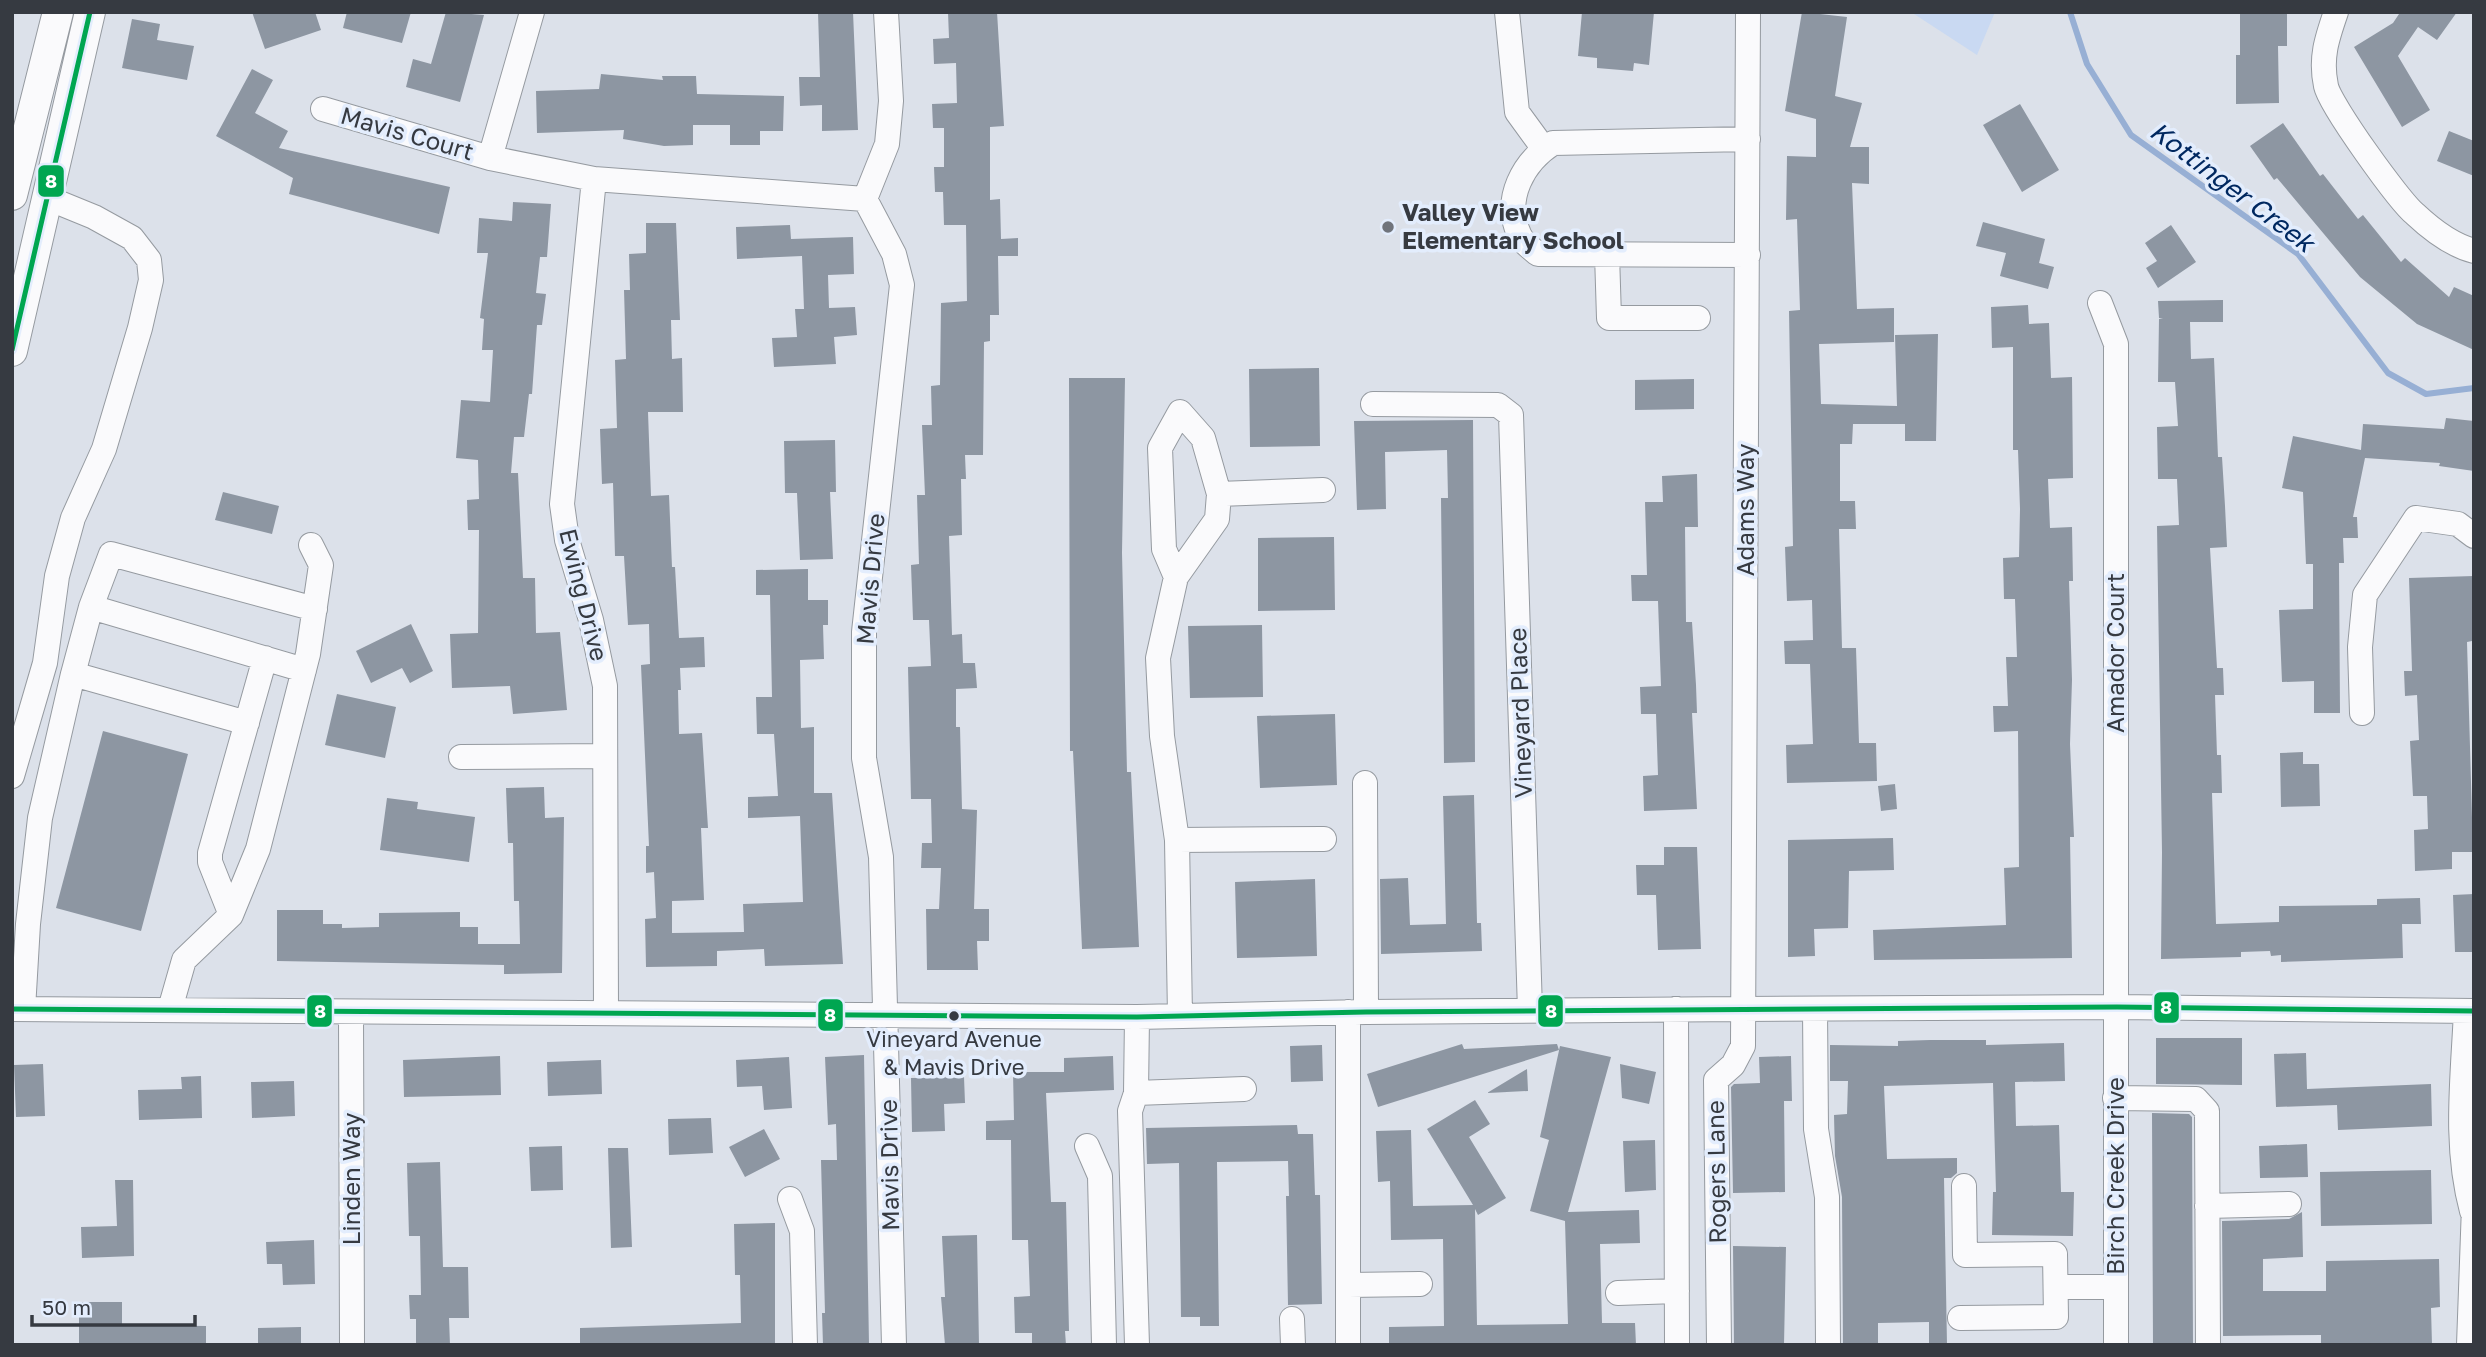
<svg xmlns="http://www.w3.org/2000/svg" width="2486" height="1357" font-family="'Golos Text',sans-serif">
<rect width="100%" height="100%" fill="#dce1ea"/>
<!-- green -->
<path fill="#c9d9f2" d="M1911 12H1995L1977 55Z"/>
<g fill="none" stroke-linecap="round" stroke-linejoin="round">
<!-- stream -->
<path stroke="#97afd4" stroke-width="6" d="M2070 12 2087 64 2131 135 2298 254 2388 373 2426 394 2474 388"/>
</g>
<!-- building -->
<path fill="#8d96a2" d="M252 12H315L321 30 265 49Z
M347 12H411L402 43 343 28Z
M446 12 484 15 460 102 406 87 413 59 431 64Z
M818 12H853L858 130 822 131V105L800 106 799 77H820Z
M948 12H997L1004 126 990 127V200L1000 199 1001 239 1018 238V256H998L999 315H990V341L984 342 983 455H965L966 479H961L962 535 949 536 952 635 962 634 963 663H975L977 688 956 689V727H960L962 809 977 810 974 909H989V941H977L978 970H927L926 909H939L941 868H921L922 843H932L931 799H911L908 667 931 666 929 620H913L911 565 919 564 917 495H925L922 425H932L931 386 940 385 941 303 967 301 966 225H944L943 192H935L934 167H944V128H933L932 104 957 103 956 63 934 64 933 39 949 38Z
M1582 12H1654L1649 65 1634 63 1633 71 1597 68V58L1578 56Z
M1802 12 1847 17 1835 96 1862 103 1850 147H1869V184L1852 183 1857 309 1894 308V342L1819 344 1821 404 1897 406 1895 335 1938 334 1936 441H1905V424H1853L1852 444H1840V501H1855L1856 529H1839L1842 648H1856L1859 743H1876L1877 781 1787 783 1786 745 1813 744 1810 664H1785L1784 641 1813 640 1812 600 1787 601 1785 547 1793 546 1789 311 1800 310 1797 219 1786 220 1787 156 1816 157V119L1785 111Z
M2240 12H2287V46H2278L2279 103 2236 104V55H2240Z
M2397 12H2457L2437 40 2418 27 2398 56 2430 110 2402 127 2354 47 2393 23 2399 14Z
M132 19 160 24 157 40 194 46 187 80 122 68Z
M252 69 273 80 255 113 288 131 279 148 450 187 439 234 289 194 293 178 216 136Z
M601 74 663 80 662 76H696L697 94 784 96 783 131H760V145H730V125H693V145L664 146 623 139 624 130 537 133 536 91 599 89Z
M2020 104 2059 170 2022 192 1983 125Z
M2283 123 2320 176 2323 174 2358 219 2363 215 2401 262 2405 258 2449 297 2454 287 2474 296V350L2417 324 2360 277 2277 178 2274 180 2250 146Z
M2449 131 2474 141V176L2437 161Z
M513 202 551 204 547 257H540L536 293 546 294 542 325H537L532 394H529L524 437H514L511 473H518L523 578H535L536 633 560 632 567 710 513 714 510 686 452 688 450 634 478 633 479 530H468L467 500 479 499 478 460 456 458 461 400 490 402 493 350H482L484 319 480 318 488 253H477L479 218 512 221Z
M1983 222 2045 239 2039 263 2054 267 2048 289 2000 276 2006 253 1976 246Z
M646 223H676L680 320H671L672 359 682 358 683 412H648L651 496 669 495 672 567H675L679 638 704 637 705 667 680 668 681 690H678L679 734 702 733 708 828H701L704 900 672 901V933L744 932 743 904 803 902 800 816 748 818V797L778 796 774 734H757L756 697H772L770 595H756V570L808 569V600H828V625H823L824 659 800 660 801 728 814 727V793H832L843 964 765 966 764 949 717 951V966L646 967 645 919 656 918 654 872 646 873V846H649L641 665 650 664 649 624 628 625 624 556H615L613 483 602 484 600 429 617 428 615 360 626 359 624 290H630L629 254 646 253Z
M790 225 791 239 853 237 854 274 828 275 829 308 855 307 857 335 834 337 836 364 774 367 772 338 797 337 795 309H804L802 256 737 259 736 227Z
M2171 225 2196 262 2158 288 2146 268 2157 261 2145 243Z
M2223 300V322H2190L2191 359 2214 358 2218 457H2222L2225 506 2227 547 2210 548 2217 668H2223L2224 695H2215L2217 755H2221L2222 793H2212L2216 924 2279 922V906L2377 905V899L2420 898 2421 924H2402L2403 958 2281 962V955L2271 956 2270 951 2241 952V957L2161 959 2162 852 2157 526 2179 525 2177 479H2158L2157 427 2178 426 2175 382H2158L2159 319H2163L2159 318 2158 301Z
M2028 305 2029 324 2049 323 2051 378 2072 377 2073 478 2048 479 2050 528 2072 527 2073 581H2069L2072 680 2070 744 2074 837H2070L2072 958 1874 960 1873 930 2006 925 2004 868 2019 867 2018 731 1994 732 1993 706H2008L2006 657H2017L2015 599H2004L2003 558 2019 557 2020 509 2018 450H2013V347L1992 348 1991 307Z
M1319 368 1320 446 1250 447 1249 369Z
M1069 378H1125L1122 553 1127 772H1131L1139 947 1082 949 1073 751H1070Z
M1694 379V409L1635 410V380Z
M2446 418 2474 421V471L2439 466 2440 463 2365 458 2353 517H2357L2358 538H2343L2344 563H2339L2340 713H2314V681L2282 682 2279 610 2313 609V564H2306L2303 492 2282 488 2293 436 2361 450 2363 424 2444 429Z
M1473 420 1475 762 1444 763 1441 498H1448L1447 450 1385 452 1386 509 1357 510 1354 421Z
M835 440 836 492H830L833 559 800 560 797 493H785L784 441Z
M1697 474 1698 527H1685L1686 622H1692L1696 685 1697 713H1692L1697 809 1644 811 1643 776 1658 775 1656 714H1641L1640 687 1661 686 1658 601H1632L1631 575H1647L1645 502H1663L1662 476Z
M223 492 279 506 272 534 215 520Z
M1334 537 1335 610 1258 611V538Z
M2474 576 2472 641 2467 642 2473 852H2452V869L2415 871 2414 830 2428 829 2427 796H2413L2410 741 2419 740 2417 695 2405 696 2404 671H2412L2409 578Z
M411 624 433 671 410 683 402 668 371 683 356 651Z
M1262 625 1263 697 1190 698 1188 626Z
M337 694 396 707 385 758 325 745Z
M1335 714 1337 785 1260 788 1257 716Z
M103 731 188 754 141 931 56 908Z
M2303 752V764H2319L2320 806 2281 807 2280 753Z
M1895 784 1897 809 1881 811 1878 786Z
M544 787 545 818 564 817 562 973 504 974V965L277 961V910H323V924H342V928L379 927V913L460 912V927H478V944H520L519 901H514L513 843H508L506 788Z
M1474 795 1477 923H1481L1482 951 1381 954 1380 879 1408 878 1410 925 1446 924 1443 796Z
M387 798 418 802 417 809 475 817 469 862 380 850Z
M1893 838 1894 870 1849 871 1848 928 1814 929 1815 956 1788 957V840Z
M1664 847H1697L1701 949 1658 950 1656 895H1637L1636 865H1664Z
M1315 879 1317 956 1237 958 1235 882Z
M2474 894V952H2455L2453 895Z
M2156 1038H2242V1085L2156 1084Z
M1930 1040H1986V1045L2064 1043 2065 1081 2015 1082 2016 1126 2059 1125 2061 1192H2074L2073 1236 1992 1235 1993 1192H1996L1993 1083 1884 1086 1887 1159 1957 1158V1173L1951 1178H1944L1947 1345H1929V1322L1878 1323V1345H1843L1842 1197 1835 1156 1834 1115 1847 1114 1848 1081H1830V1045L1898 1046V1041Z
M1462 1044 1464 1049 1557 1044 1559 1050 1378 1107 1367 1074Z
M1322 1045 1323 1081 1291 1082 1290 1046Z
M1560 1046 1611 1057 1568 1212 1639 1210 1640 1243 1600 1244 1602 1323H1635L1636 1345H1389V1327L1444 1326 1443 1239 1391 1240 1390 1181 1378 1182 1376 1131 1411 1130 1413 1206 1473 1205 1427 1129 1475 1100 1490 1124 1469 1137 1506 1198 1478 1215 1475 1209 1477 1325 1568 1324 1565 1221 1530 1211 1549 1140 1540 1137Z
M2306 1053 2307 1089 2431 1084 2432 1126 2338 1130 2337 1105 2276 1107 2274 1054Z
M864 1055 869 1345H823L822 1313H825L821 1160H837L836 1124 828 1125 825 1057Z
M500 1056 501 1095 404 1097 403 1060Z
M1113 1056 1114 1090 1046 1093 1051 1202H1066L1069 1331H1065L1066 1345H1032V1333H1015L1014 1297 1030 1296 1028 1240H1012L1011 1140H986V1121L1014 1120 1013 1072H1064V1058Z
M1791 1056 1792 1101H1784L1785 1192 1733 1193 1731 1087 1734 1084 1760 1083 1759 1057Z
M789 1057 792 1108 764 1110 762 1086 737 1087 736 1060Z
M601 1060 602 1094 548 1096 547 1062Z
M43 1064 45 1116 16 1117 14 1065Z
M1620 1064 1656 1072 1649 1104 1622 1098Z
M1527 1069 1528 1091 1487 1093Z
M201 1076 202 1118 139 1120 138 1090 182 1089 181 1077Z
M964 1077 965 1103 944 1104 945 1131 912 1132 911 1078Z
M294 1081 295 1116 252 1118 251 1082Z
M2152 1113 2189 1114 2192 1117 2193 1345H2153Z
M711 1118 713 1153 669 1155 668 1119Z
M1297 1125 1298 1134H1313L1315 1195H1320L1322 1304 1288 1305 1286 1196H1289L1288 1161 1217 1162 1219 1326H1200V1317H1181L1179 1163 1147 1164 1146 1128Z
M764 1129 780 1159 745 1177 729 1147Z
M1655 1140 1656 1190 1625 1192 1623 1141Z
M2307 1144 2308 1177 2260 1178 2259 1146Z
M562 1146 563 1190 531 1191 529 1147Z
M608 1148H628L632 1247 611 1248Z
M440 1162 443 1267H468L469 1318H449L450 1345H416V1319H410L409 1295H421L420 1236H409L407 1163Z
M2431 1170 2432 1224 2321 1226 2320 1172Z
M115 1180H133L134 1256 82 1258 81 1227 117 1226Z
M2302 1212 2303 1257 2263 1259V1291H2326V1261L2439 1259 2440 1307 2431 1308 2432 1345H2321V1335L2223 1336 2222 1221 2289 1219Z
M775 1223V1345H580V1328L741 1323 740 1275H735L734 1224Z
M977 1235 979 1345H945L941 1297H945L942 1236Z
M314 1240 315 1284 283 1285 282 1264H267L266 1242Z
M1733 1246 1786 1247 1784 1345H1734Z
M79 1302H122V1325L206 1326V1345H79Z
M301 1327V1345H258V1328Z"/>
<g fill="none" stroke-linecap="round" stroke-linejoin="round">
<defs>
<path id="minor" d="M1507 12 1517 112 1544 149
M2336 12C2327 38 2320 58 2326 86 2330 105 2399 201 2415 214 2432 230 2451 245 2474 251
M323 109 490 158 594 179 865 199
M1748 139 1553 143C1523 162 1503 199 1519 234 1522 242 1532 249 1538 254L1748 255
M490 158 532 12
M594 179 562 504 567 540 591 620 605 686 606 1012
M865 199 894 254 902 285 864 632V758L881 857 894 1345
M865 199 887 144 891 101 886 12
M1607 254 1609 318H1698
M2100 303 2116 344V1345
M1373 404 1498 405 1511 415 1530 1010
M1219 494 1323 490
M1176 577 1164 549 1160 448 1180 412 1203 438 1219 494 1217 519 1176 577 1158 658 1162 736 1177 840 1180 1016
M91 607 73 674 247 723
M304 670 91 607 111 554 315 609
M2362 713 2360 647 2365 595 2416 518 2458 524 2474 536
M461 757 605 756
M12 776 45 663 57 576 73 518 104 449 140 328 151 280 149 260 132 238 94 217 45 197
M1365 783 1366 1012
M1177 840 1324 839
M231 915 210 862V853L265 658
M12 1009 1137 1017 1366 1012 1742 1009 2117 1007 2474 1011
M23 1009 28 924 40 818 73 674
M170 1009 184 960 231 915 258 849 308 654 321 565 311 545
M1676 1009 1677 1345
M1815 1009 1816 1129 1827 1197 1828 1345
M2466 1011C2463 1078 2454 1145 2472 1211
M1348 1012V1345
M351 1013 352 1345
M1137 1017 1136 1093 1130 1111 1137 1345
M1136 1093 1244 1089
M2115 1098 2196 1099 2207 1111 2208 1345
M1087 1146 1100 1176 1104 1345
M790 1199 802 1231 805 1345
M2207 1206 2289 1204
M1348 1285 1420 1284
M2056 1287H2116
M1618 1293 1677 1291
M1960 1318 2056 1317 2055 1254 1965 1255 1964 1186
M1292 1319 1293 1345
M1719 1345 1716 1080 1733 1065 1743 1046 1748 12
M2469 1345 2474 1206"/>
<path id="major" d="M12 195 58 12
M12 351 90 12"/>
</defs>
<!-- minor casing -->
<use href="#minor" stroke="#959aa0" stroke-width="26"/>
<!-- major casing -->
<use href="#major" stroke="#959aa0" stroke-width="32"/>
<!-- minor -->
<use href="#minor" stroke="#fafafc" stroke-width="24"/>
<!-- major -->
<use href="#major" stroke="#fafafc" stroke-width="30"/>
<defs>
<path id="bus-1" d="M12 350 90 12
M12 1009 1137 1017 1366 1012 2117 1007 2474 1011"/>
</defs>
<!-- bus-1 casing -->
<use href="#bus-1" stroke="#e3edfd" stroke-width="10"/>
<!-- bus-1 -->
<use href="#bus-1" stroke="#00a651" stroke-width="5"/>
</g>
<!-- markers -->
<circle fill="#70747c" stroke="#e3edfd" stroke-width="2.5" cx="1388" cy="227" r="7"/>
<circle fill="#363a41" stroke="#e3edfd" stroke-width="2.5" cx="954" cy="1016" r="6"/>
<g text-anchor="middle" stroke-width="7" stroke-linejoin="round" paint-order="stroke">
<!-- bus labels -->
<g font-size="22" fill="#363a41" stroke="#e3edfd">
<text x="954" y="1047">Vineyard Avenue<tspan x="954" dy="28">&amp; Mavis Drive</tspan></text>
</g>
<!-- street labels -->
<g font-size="24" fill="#363a41" stroke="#e3edfd">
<text transform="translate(407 134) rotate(16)" y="8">Mavis Court</text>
<text transform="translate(1746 510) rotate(-90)" y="8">Adams Way</text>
<text transform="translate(871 579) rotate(-85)" y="8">Mavis Drive</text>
<text transform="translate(583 595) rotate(76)" y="8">Ewing Drive</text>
<text transform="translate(2116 653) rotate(-90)" y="8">Amador Court</text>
<text transform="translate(1521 713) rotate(-92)" y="8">Vineyard Place</text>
<text transform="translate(890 1165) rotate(-91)" y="8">Mavis Drive</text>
<text transform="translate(1717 1172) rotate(-91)" y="8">Rogers Lane</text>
<text transform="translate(2116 1176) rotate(-90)" y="8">Birch Creek Drive</text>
<text transform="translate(352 1179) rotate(-90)" y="8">Linden Way</text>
</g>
<!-- poi labels -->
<g font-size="24" font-weight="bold" fill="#363a41" stroke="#e3edfd" text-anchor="start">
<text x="1402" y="221">Valley View<tspan x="1402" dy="28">Elementary School</tspan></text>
</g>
<!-- water labels -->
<g font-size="26" font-style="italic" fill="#002860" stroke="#e3edfd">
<text transform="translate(2232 187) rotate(37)" y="9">Kottinger Creek</text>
</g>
</g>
<g stroke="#e3edfd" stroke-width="2.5">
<rect x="37" y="164" width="28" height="34" rx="7" fill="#00a651"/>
<rect x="2153" y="991" width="27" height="33" rx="7" fill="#00a651"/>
<rect x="1537" y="994" width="27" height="34" rx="7" fill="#00a651"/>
<rect x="306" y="994" width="27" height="34" rx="7" fill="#00a651"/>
<rect x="817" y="998" width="27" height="34" rx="7" fill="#00a651"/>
</g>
<g font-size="19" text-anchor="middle" font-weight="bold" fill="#fff">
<text x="51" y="188">8</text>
<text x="2166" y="1014">8</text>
<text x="1551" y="1018">8</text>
<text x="320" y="1018">8</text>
<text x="830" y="1022">8</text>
</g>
<!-- border -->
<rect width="2486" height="1357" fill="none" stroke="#363a41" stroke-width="28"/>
<!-- scale -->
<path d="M32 1315v10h163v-10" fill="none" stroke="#363a41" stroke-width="3.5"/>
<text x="42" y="1315" font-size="21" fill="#363a41" stroke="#e3edfd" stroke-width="5" paint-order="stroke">50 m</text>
</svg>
